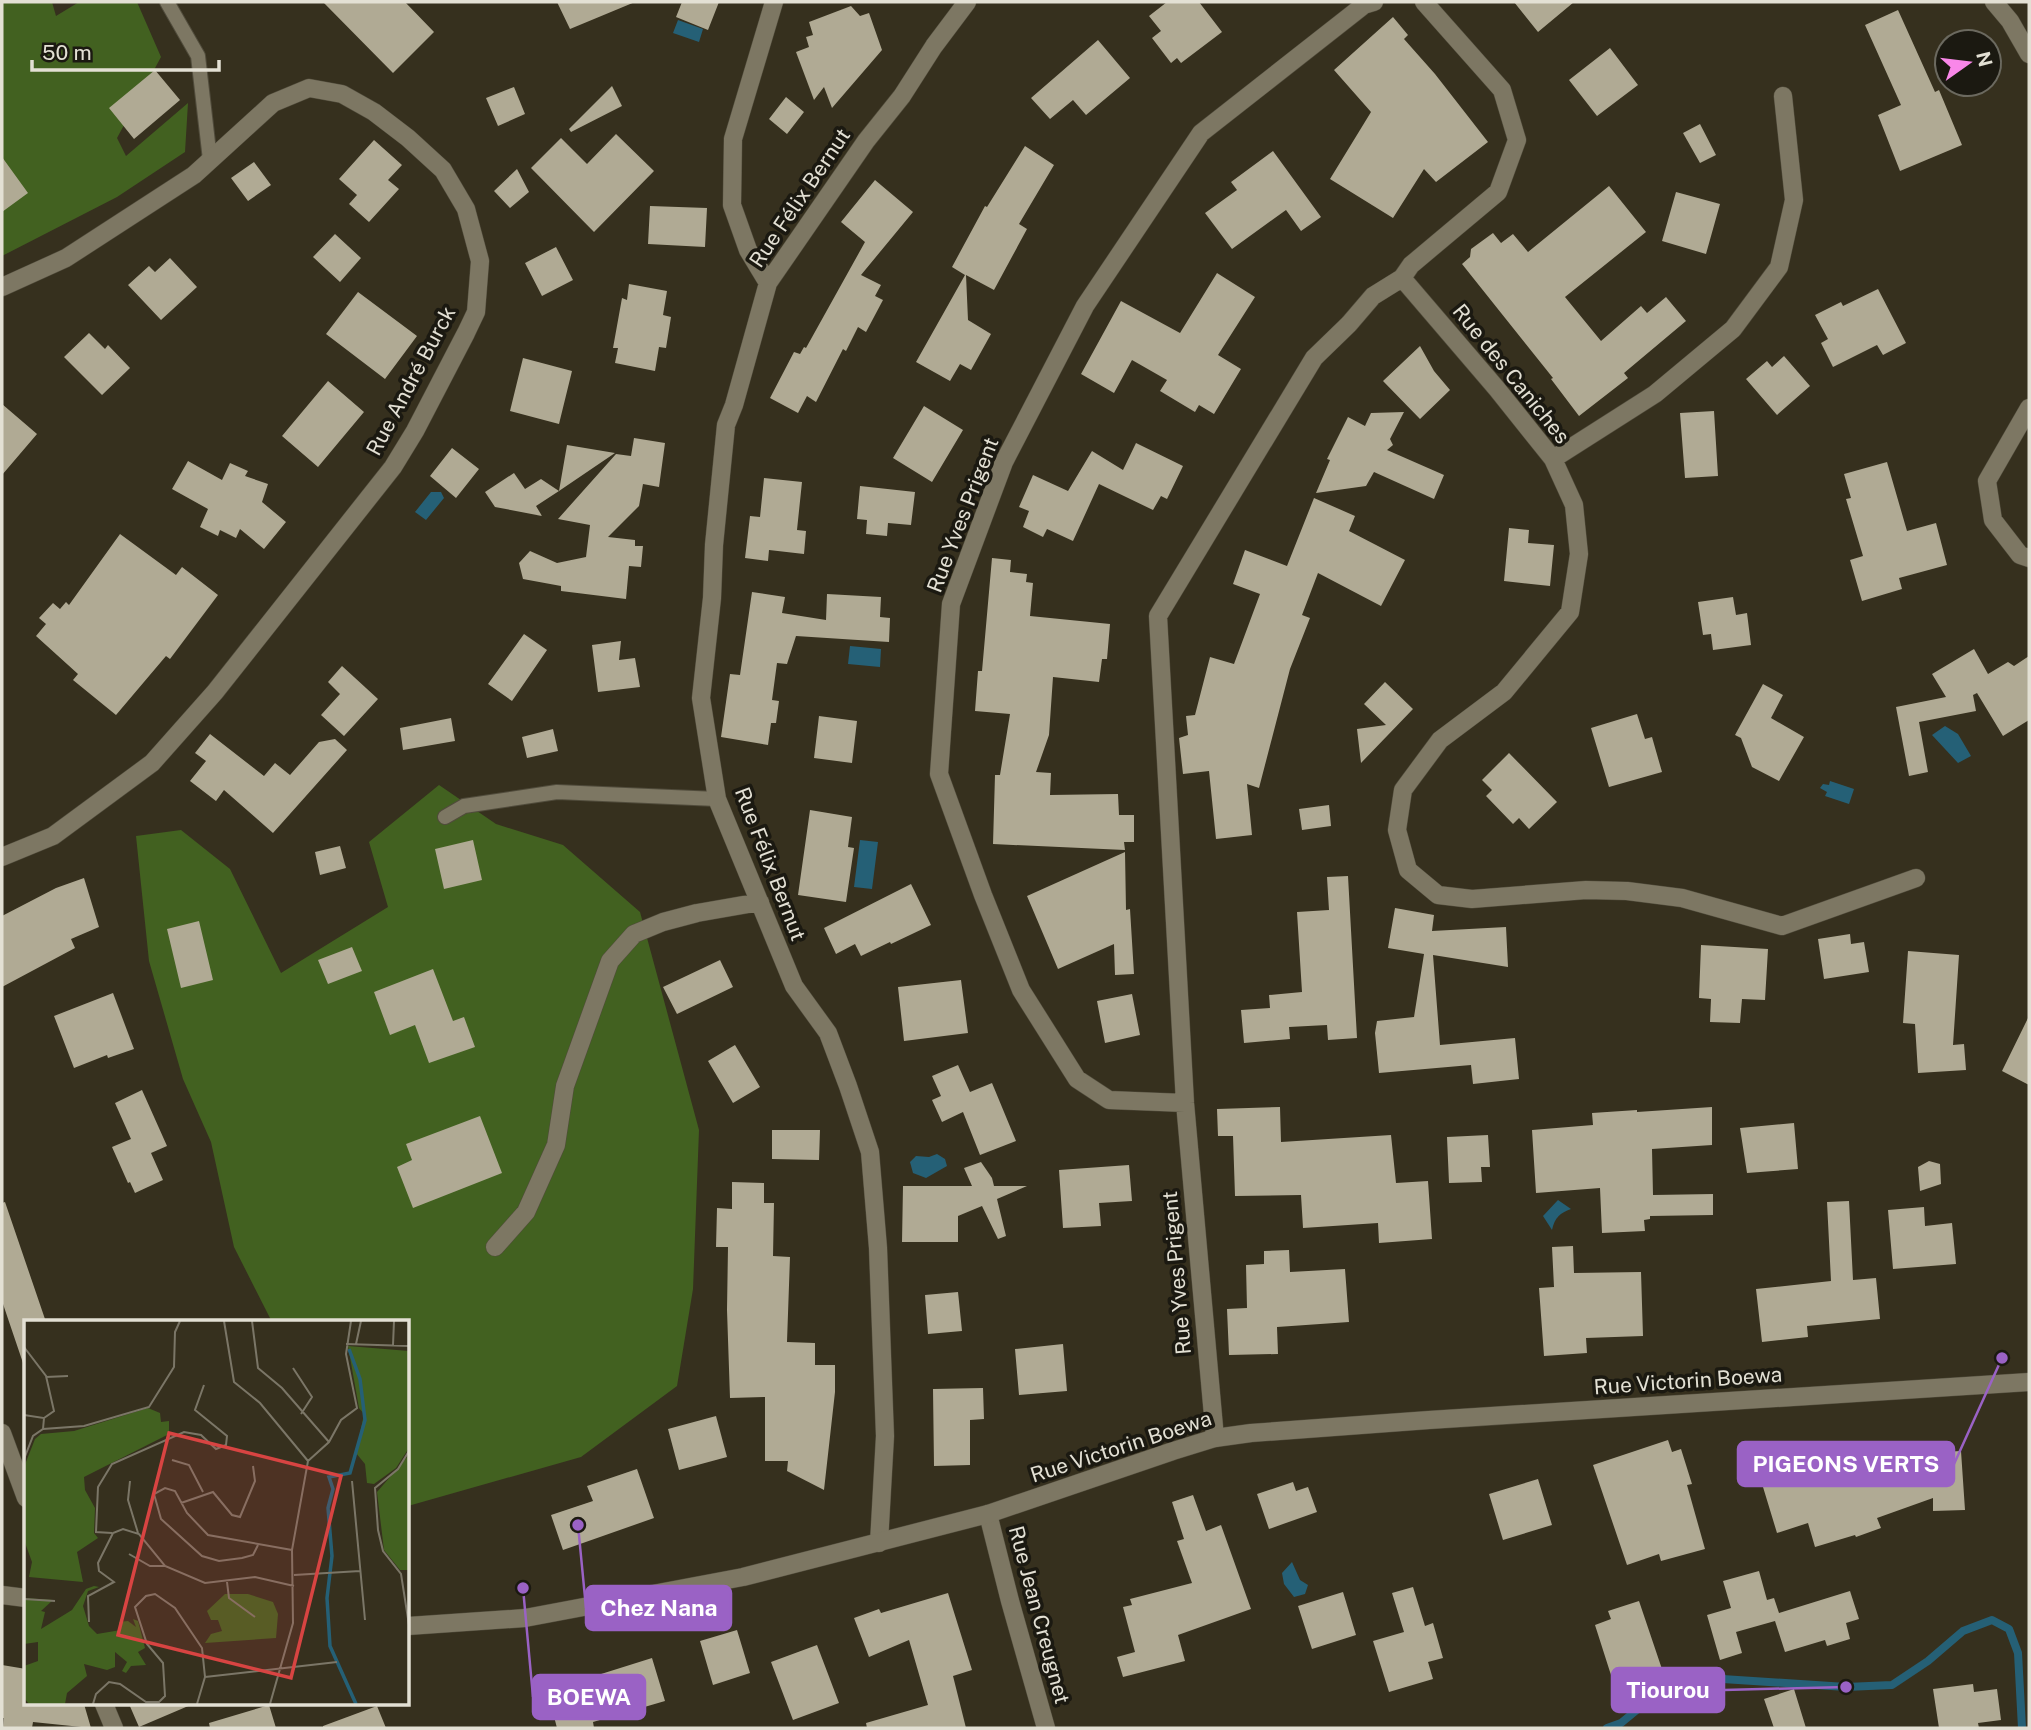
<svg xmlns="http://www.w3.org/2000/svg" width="2031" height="1730" font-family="'Public Sans',sans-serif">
<rect width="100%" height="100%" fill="#36301e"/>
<!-- green -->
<path fill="#426120" d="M2 2H52L56 16 79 2H137L161 57 117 138 126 156 188 103 185 152 117 197 2 256Z
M439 785 496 824 563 845 640 912 699 1130 693 1289 677 1386 581 1457 408 1506V1322H272L234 1247 211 1142 183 1079 149 961 136 836 181 830 230 869 281 973 388 907 369 842Z"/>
<!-- water -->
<path fill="#256076" d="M678 20 703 29 699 42 673 33Z
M431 492H441L444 498 426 520 415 512Z
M850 646 881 649 880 667 848 664Z
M1945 726 1958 734 1971 756 1958 763 1932 735Z
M1830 781 1854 789 1849 804 1825 796 1827 792 1820 788 1823 784 1829 785Z
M860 840 878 842 872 889 854 887Z
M937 1154 945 1159 947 1166 926 1178 913 1173 910 1162 916 1156 929 1157Z
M1558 1200 1571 1209C1560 1213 1555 1217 1552 1230L1543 1216Z
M1292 1562 1300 1580 1308 1585 1305 1594 1294 1597 1284 1584 1282 1573Z"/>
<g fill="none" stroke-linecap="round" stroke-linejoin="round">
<!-- stream -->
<path stroke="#256076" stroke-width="8" d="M1607 1728 1621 1723 1655 1695 1692 1677 1846 1687 1892 1685 1928 1661 1963 1631 1992 1620 2009 1629 2018 1653 2022 1728"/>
</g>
<!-- building -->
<path fill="#b0aa94" d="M323 2H405L434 32 393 73Z
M557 2H635L570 29Z
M682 2H719L708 30 676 17Z
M1167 2H1199L1222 32 1181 63 1177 58 1171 63 1152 38 1161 31 1149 16Z
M1514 2H1574L1538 32Z
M851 6 860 16 869 13 882 50 832 108 824 87 814 100 796 52 809 47 806 37 813 35 809 22Z
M1898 10 1935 92 1939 90 1962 145 1900 171 1878 115 1901 105 1865 25Z
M1393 17 1408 35 1404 39 1435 74 1488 142 1436 182 1424 169 1393 218 1330 179 1371 112 1334 70Z
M1098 40 1130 78 1086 115 1073 100 1050 119 1031 98Z
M1610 48 1638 85 1597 116 1569 80Z
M155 70 180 100 134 139 109 108Z
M612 86 622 106 571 132 569 129Z
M514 87 525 114 498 126 486 98Z
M786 97 804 112 787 134 769 119Z
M1700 124 1716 155 1700 163 1683 133Z
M616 134 654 171 594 232 531 168 561 138 587 164Z
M374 140 402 165 388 180 399 189 369 222 349 204 357 195 339 179Z
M1025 146 1054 165 1019 224 1027 229 994 290 966 275 968 320 991 334 971 370 960 364 950 381 916 362 965 275 952 267 985 206 987 207Z
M1273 151 1321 217 1301 231 1286 210 1232 249 1205 213 1237 190 1231 182Z
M2 157 28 193 2 212Z
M254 162 271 185 248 201 231 178Z
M517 169 529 192 510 208 494 191Z
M875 180 913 212 861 275 881 285 875 296 883 300 866 332 858 327 846 351 843 349 816 402 807 396 798 413 770 398 794 352 800 354 804 347 806 348 865 242 841 222Z
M1609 186 1646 232 1565 297 1601 341 1641 306 1647 313 1666 297 1686 321 1624 373 1628 378 1579 416 1551 379 1553 378 1462 264 1470 257 1471 249 1493 233 1501 243 1513 234 1528 252Z
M1676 192 1720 204 1706 254 1662 241Z
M650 206 707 208 705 247 648 244Z
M335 234 361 258 340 282 313 257Z
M556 247 573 280 542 296 525 263Z
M170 258 197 287 161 320 128 285 149 266 155 272Z
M1217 273 1255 297 1218 355 1241 369 1214 414 1199 405 1195 412 1160 391 1167 380 1132 360 1114 393 1081 374 1121 301 1180 333Z
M629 284 667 291 663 315 671 317 666 348 659 347 655 371 615 363 618 348H613L622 298 627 300Z
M1878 289 1906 343 1883 355 1877 345 1833 367 1821 343 1828 339 1815 315 1841 302 1843 306Z
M358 292 417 336 385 379 326 334Z
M89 333 105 349 108 345 130 368 102 395 64 357Z
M1420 346 1434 371 1450 390 1420 419 1383 381Z
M1784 356 1810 386 1777 415 1746 379 1767 361 1772 367Z
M523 358 572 371 559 424 510 411Z
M328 381 364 412 318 467 282 436Z
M2 404 37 434 2 475Z
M924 406 963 430 932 482 893 458Z
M1714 411 1718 476 1685 478 1680 413Z
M1404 412 1390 439 1393 445 1387 450 1444 475 1434 499 1374 472 1366 486 1316 493 1330 460 1327 459 1348 417 1365 426 1371 413Z
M634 438 665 443 659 487 643 484 639 506 608 537 635 540V546H643L641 567 629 566 626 599 561 591V586L523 579 519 563 530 551 557 563 586 557 590 525 558 519 616 454 631 456Z
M1136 443 1183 466 1167 499 1161 496 1153 510 1099 484 1073 541 1047 529 1043 537 1023 527 1029 511 1019 507 1033 475 1068 491 1092 451 1123 470Z
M567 445 615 453 559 491Z
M452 448 479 469 456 498 430 476Z
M188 461 222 480 230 463 248 471 245 476 268 484 262 502 286 522 264 549 240 529 236 538 220 530 218 536 200 527 208 509 172 489Z
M1887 462 1907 531 1936 523 1947 565 1899 578 1902 589 1862 601 1850 560 1863 556 1846 499 1851 498 1844 474Z
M514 473 525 489 541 479 559 491 536 506 542 516 495 507 485 492Z
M764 478 802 482 797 530 806 531 804 554 769 550 768 561 745 558 750 516 760 517Z
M860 486 915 492 911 525 888 523 887 536 866 534 867 520 857 519Z
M1314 498 1355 516 1349 531 1405 560 1381 606 1318 573 1302 615 1310 618 1290 669 1259 788 1247 784 1252 835 1216 839 1209 771 1183 774 1179 738 1188 735 1186 716 1195 715 1210 657 1234 664 1260 594 1233 584 1245 550 1287 566Z
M1509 528 1529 530 1528 543 1554 545 1550 586 1504 581Z
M120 534 176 575 182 567 218 595 170 659 166 656 116 715 73 680 78 674 36 636 46 624 39 618 53 603 60 609 66 602 69 605Z
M992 558 1011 560 1010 572 1027 574 1026 582 1033 583 1030 616 1110 624 1107 659H1102L1099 682 1053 677 1049 735 1036 772 1051 773 1050 795 1118 794 1119 815H1134V842H1124L1125 850 993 844 995 775H1000L1010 714 975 711 978 671H982Z
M752 592 785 597 782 613 826 620 827 594 881 597 880 617 890 618 889 642 796 636 787 664 777 663 772 700 779 701 776 723H771L768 745 721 737 730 674 740 675Z
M1733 597 1736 615 1747 613 1751 645 1713 650 1711 634 1703 635 1698 602Z
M524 634 547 650 512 701 488 684Z
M621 641 619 660 635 658 640 687 598 692 592 645Z
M1974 649 1988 674 2008 662 2014 666 2029 656V720L2003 736 1977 693 1973 695 1976 711 1919 722 1928 772 1909 776 1896 707 1946 697 1932 674Z
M342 666 378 699 344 736 321 715 340 694 328 682Z
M1385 682 1413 709 1361 763 1357 729 1386 725 1364 704Z
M1763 684 1783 695 1771 718 1804 737 1779 781 1752 767 1741 738 1735 735Z
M1637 714 1645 739 1652 737 1662 772 1609 787 1591 728Z
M819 716 857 721 852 763 814 758Z
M451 718 455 741 403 750 400 728Z
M553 729 558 751 527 758 522 737Z
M210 734 264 776 275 763 290 775 319 742 335 739 347 750 273 833 224 790 216 801 190 781 206 761 195 753Z
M1509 753 1557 802 1529 829 1519 818 1513 824 1486 796 1492 790 1482 780Z
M1329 805 1331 826 1302 830 1299 809Z
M810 810 852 817 848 847 854 848 846 902 798 895Z
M473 840 482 880 444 889 435 849Z
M340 846 346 868 320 875 315 852Z
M1125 852 1126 910 1130 909 1134 974 1115 975 1114 944 1058 969 1027 896Z
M1348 876 1357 1038 1328 1040 1327 1025 1289 1027 1290 1039 1244 1043 1241 1010 1270 1008 1269 995 1302 992 1297 912 1329 910 1327 877Z
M84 878 99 927 71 939 75 948 2 987V916L56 888Z
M911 884 931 925 891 944 890 942 861 956 855 944 836 954 824 928Z
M1395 908 1434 915 1432 931 1506 927 1508 967 1433 955 1440 1045 1515 1038 1519 1079 1473 1084 1471 1065 1379 1073 1375 1033 1377 1021 1414 1017 1424 954 1388 948Z
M199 921 213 980 181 988 167 929Z
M1850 934 1851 944 1864 942 1869 972 1824 979 1818 939Z
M1701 945 1768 949 1765 1000 1742 999 1740 1023 1710 1022 1711 999 1699 998Z
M352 947 362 971 328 984 318 960Z
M1908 951 1959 955 1953 1045 1964 1044 1966 1070 1918 1073 1915 1024 1903 1023Z
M720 960 733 987 677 1014 663 987Z
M433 969 453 1021 464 1017 475 1047 429 1063 415 1025 390 1035 374 992Z
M961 980 968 1033 904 1041 898 987Z
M113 993 134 1049 108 1058 107 1055 74 1068 54 1016Z
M1132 994 1140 1035 1105 1043 1097 1001Z
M2029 1016V1085L2002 1071Z
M735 1045 760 1087 733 1103 708 1061Z
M958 1065 970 1092 992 1083 1016 1141 980 1155 963 1112 942 1122 932 1100 941 1096 932 1076Z
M142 1090 167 1146 151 1153 163 1180 135 1193 130 1182 128 1183 112 1147 131 1139 115 1103Z
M1280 1107 1281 1142 1391 1135 1396 1183 1428 1181 1432 1239 1379 1243 1378 1223 1303 1228 1301 1195 1235 1196 1233 1136H1218L1217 1109Z
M1712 1107V1145L1652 1149 1653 1195 1713 1194V1215L1650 1216V1219L1644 1220 1645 1231 1602 1233 1600 1188 1536 1193 1532 1130 1593 1125 1592 1113 1637 1110V1112Z
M480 1116 502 1173 413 1208 397 1167 412 1160 406 1144Z
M1794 1123 1798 1169 1747 1173 1740 1128Z
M772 1130H820L819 1160 772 1159Z
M1488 1135 1490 1167H1481L1482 1182 1449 1183 1447 1137Z
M1929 1161 1940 1164 1941 1184 1920 1191 1918 1167Z
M981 1162 992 1178 994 1186H1027L997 1199 1006 1236 998 1239 982 1206 958 1216V1242H902L903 1186H972L964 1168Z
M1129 1165 1132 1201 1099 1203 1101 1226 1063 1228 1059 1170Z
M732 1182 764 1183V1203H774L773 1256 790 1257 787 1342 815 1343V1365H835V1392L824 1490 787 1471 788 1461H765V1397L730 1398 727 1310 728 1247H716L717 1208 732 1209Z
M1849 1201 1853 1280 1876 1278 1880 1319 1807 1326 1808 1337 1762 1342 1756 1289 1831 1281 1827 1202Z
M5 1202 46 1322H26V1363H23L2 1301V1203Z
M1924 1207 1925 1226 1952 1223 1956 1264 1893 1269 1888 1210Z
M1573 1246 1574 1273 1641 1272 1643 1336 1586 1338 1587 1353 1544 1356 1539 1288 1554 1287 1552 1247Z
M1289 1250 1290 1272 1345 1269 1349 1322 1277 1327 1278 1354 1229 1355 1227 1309 1247 1308 1246 1265 1264 1264V1251Z
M958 1292 962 1331 928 1334 925 1295Z
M1063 1344 1067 1391 1019 1395 1015 1349Z
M983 1388 984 1419 970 1420V1465L934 1466 933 1389Z
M716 1416 727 1457 679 1470 668 1429Z
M1668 1440 1672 1452 1681 1449 1692 1484 1687 1485 1705 1549 1661 1561 1659 1554 1627 1565 1593 1465Z
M1961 1451 1965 1510 1933 1511V1498L1877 1518 1881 1528 1856 1537 1855 1535 1815 1547 1808 1523 1777 1533 1763 1487 1812 1472 1813 1476 1822 1473 1823 1477 1886 1455Z
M637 1469 654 1518 563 1550 551 1515 593 1501 587 1486Z
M1538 1479 1552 1525 1503 1540 1489 1494Z
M1293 1482 1296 1491 1308 1487 1317 1512 1269 1529 1257 1494Z
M1193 1495 1206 1531 1221 1525 1251 1609 1178 1635 1185 1661 1123 1677 1117 1657 1135 1652 1123 1607 1132 1605 1130 1599 1192 1583 1177 1541 1184 1539 1172 1502Z
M1759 1571 1767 1600 1774 1598 1779 1613 1850 1591 1859 1619 1846 1623 1850 1639 1827 1646 1825 1640 1785 1652 1775 1621 1736 1632 1742 1653 1720 1660 1707 1615 1731 1608 1723 1581Z
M1413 1587 1425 1626 1433 1623 1443 1658 1428 1662 1433 1679 1389 1692 1373 1641 1404 1632 1392 1593Z
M1343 1592 1356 1635 1312 1649 1298 1606Z
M948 1593 972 1670 953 1676 966 1728H867L866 1723 928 1705 909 1640 869 1657 854 1618 879 1609 881 1613Z
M1639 1601 1665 1678 1644 1683 1646 1688 1618 1697 1595 1625 1611 1619 1608 1611Z
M737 1630 750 1673 713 1685 700 1641Z
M817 1645 839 1703 793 1720 771 1662Z
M652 1658 665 1701 593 1722 594 1728H557L546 1686 581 1677 582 1680Z
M2 1665 26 1669V1704H84L91 1728 33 1722 32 1728H3L4 1718H2Z
M1973 1684 1974 1692 1997 1689 2001 1720 1978 1723 1979 1728H1939L1933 1689Z
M1794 1689 1806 1728H1774L1764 1699Z
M129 1704H193L139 1727Z
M269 1705 276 1728H210L209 1723Z
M377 1706 386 1728H323V1726Z"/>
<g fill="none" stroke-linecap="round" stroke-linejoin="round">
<defs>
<path id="lane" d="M167 2 198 56 210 160
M445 817 464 806 557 792 717 799"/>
<path id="street" d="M1994 2 2010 21 2029 54
M1402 278 1497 389 1553 459 1574 505 1579 554 1570 612 1504 692 1440 740 1403 790 1397 830 1408 870 1438 895 1472 899 1586 890 1627 891 1682 898 1782 926 1916 878
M768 283 748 250 732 205 733 139 774 2
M2029 408 1987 481 1993 520 2020 555 2029 558
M1553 459 1655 394 1733 329 1779 267 1794 200 1783 96
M1185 1103 1109 1100 1077 1079 1021 990 983 895 939 774 951 604 1004 462 1085 306 1201 133 1364 5 1374 2
M495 1247 526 1212 556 1145 565 1086 610 961 634 934 663 922 697 913 760 902
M2 1433 26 1498
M1215 1438 1185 1103 1158 616 1314 358 1349 324 1373 296 1402 278 1411 265 1498 192 1517 140 1502 90 1424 2
M988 1514 1010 1601 1046 1728
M879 1543 885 1436 878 1248 870 1152 848 1086 828 1033 794 986 717 799 701 698 712 598 714 545 726 425 734 405 768 283 866 141 902 96 934 46 967 2
M104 1704 114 1728"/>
<path id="secondary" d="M2 287 66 258 194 175 273 103 309 88 342 94 374 112 408 138 443 170 466 209 480 261 476 312 466 333 415 431 393 467 215 692 152 763 53 836 2 857
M2 1595 26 1598
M408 1626 525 1618 743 1577 988 1514 1173 1451 1215 1438 1251 1433 1429 1420 2029 1382"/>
</defs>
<!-- lane casing -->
<use href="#lane" stroke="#514c3c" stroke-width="16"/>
<!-- street casing -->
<use href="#street" stroke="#514c3c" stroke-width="19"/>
<!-- secondary casing -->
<use href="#secondary" stroke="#514c3c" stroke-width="19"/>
<!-- lane -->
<use href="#lane" stroke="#7d7763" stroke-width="14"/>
<!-- street -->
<use href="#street" stroke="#7d7763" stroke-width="18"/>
<!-- secondary -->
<use href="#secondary" stroke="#7d7763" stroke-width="18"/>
</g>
<g text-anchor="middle" stroke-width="7" stroke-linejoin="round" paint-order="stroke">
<!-- street labels -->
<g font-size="21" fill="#e3e0d4" stroke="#1b1911">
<text transform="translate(800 198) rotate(-56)" y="7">Rue Félix Bernut</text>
<text transform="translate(1511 374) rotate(51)" y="7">Rue des Caniches</text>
<text transform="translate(411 381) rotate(-62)" y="7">Rue André Burck</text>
<text transform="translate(963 515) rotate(-69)" y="7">Rue Yves Prigent</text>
<text transform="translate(770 864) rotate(69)" y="7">Rue Félix Bernut</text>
<text transform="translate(1177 1273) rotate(-95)" y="7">Rue Yves Prigent</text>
<text transform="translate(1688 1381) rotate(-4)" y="7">Rue Victorin Boewa</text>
<text transform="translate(1121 1447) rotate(-18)" y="7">Rue Victorin Boewa</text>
<text transform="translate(1039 1615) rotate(75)" y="7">Rue Jean Creugnet</text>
</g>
</g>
<!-- overview -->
<g transform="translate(24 1320)">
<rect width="385" height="385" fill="#36301e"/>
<path d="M324 26 385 31V128L372 148 350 164 343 163 341 144 332 133 340 94 335 88ZM124 88 136 93 137 102 145 101V114L60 157 61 170 71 188 70 213 74 218 53 232 59 262 5 257 8 242 0 220V147L11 119 17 114 50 111ZM385 135V250H376L360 230 353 172ZM70 266 75 267 64 271 59 286 65 306 73 314 97 310 95 302 104 301 112 307 109 299 114 301 121 328 114 332 122 345 107 346 102 353 98 351 103 342 91 332V347L83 350 60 344 63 356 43 373 41 384H5L0 378V346L14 341V322L0 324V278L29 280 17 291 21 292 17 309 48 290 62 269ZM201 274H224L249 282 254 294 252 318 181 323 187 314 198 311 194 300H187L183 291Z" fill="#426120"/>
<path fill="none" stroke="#256076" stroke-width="3.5" d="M325 29 336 59 341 100 326 153 305 157 309 169 304 188 308 236 303 278 306 326 332 384"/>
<path fill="none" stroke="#7b7667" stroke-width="2" d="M200 1 210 62 236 83 284 141M228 1 234 48 258 68 305 122M322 24 385 26M332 24 337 1M369 25 370 1M0 27 22 56 30 91 20 98M269 48 288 77 277 94M22 57 44 56M0 95 20 98 19 109M385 131 374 149 351 168 354 210 359 231 377 254 385 305M0 139 9 116 19 109 60 106 125 87 150 47 151 12 156 1M148 140 165 145 179 172M106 161 104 180 114 213M328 161 341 300M157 183 189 172 208 195 216 197 231 161 229 146M88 213 72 212 74 167 88 144 160 112 177 115 192 129 202 125 203 116 171 90 180 65M234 225 229 235 218 238 195 241 178 236 137 199 130 174 141 168 151 171 163 193 184 215 268 230M105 234 126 246H141M270 255 336 251M203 262 205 278 231 297M0 279 31 281M65 302 64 276 90 262 75 251 74 243 89 213 99 209 115 214 141 246 181 263 231 257 270 266M181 357 313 342M69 384 72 374 85 362 96 364 122 382H135L141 376 139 343 123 324 111 287 122 276 131 274 151 288 178 328 181 357 173 384M246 384 269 303 268 230 284 141 305 122 317 100 333 88 322 34 327 1"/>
<path fill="#d84442" fill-opacity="0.15" stroke="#d84442" stroke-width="3.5" d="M145 113 317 156 267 358 94 315Z"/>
<rect width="385" height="385" fill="none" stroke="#e3e0d4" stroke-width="3.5"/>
</g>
<!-- callouts -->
<path fill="none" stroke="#9a62c5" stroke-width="2.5" d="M2002 1358L1954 1464M578 1525L586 1608M1846 1687L1724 1690M523 1588L533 1697"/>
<g fill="#9a62c5" stroke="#1b1911" stroke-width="2.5">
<circle cx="2002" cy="1358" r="7"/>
<circle cx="578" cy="1525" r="7"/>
<circle cx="1846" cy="1687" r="7"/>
<circle cx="523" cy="1588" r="7"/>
</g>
<g fill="#9a62c5" stroke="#9a62c5" stroke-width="2.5">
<rect x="1738" y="1442" width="216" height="44" rx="7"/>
<rect x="586" y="1586" width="145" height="44" rx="7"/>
<rect x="1612" y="1668" width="112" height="44" rx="7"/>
<rect x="533" y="1675" width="112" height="44" rx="7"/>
</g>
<g font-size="23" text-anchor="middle" font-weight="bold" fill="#fff">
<text x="1846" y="1472">PIGEONS VERTS</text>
<text x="659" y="1616">Chez Nana</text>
<text x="1668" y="1698">Tiourou</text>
<text x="589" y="1705">BOEWA</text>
</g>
<!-- border -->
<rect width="2031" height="1730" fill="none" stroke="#e3e0d4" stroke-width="7"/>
<!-- north arrow -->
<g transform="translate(1968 63) rotate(76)"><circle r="33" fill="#1b1911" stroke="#6b695f" stroke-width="2"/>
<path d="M0-5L12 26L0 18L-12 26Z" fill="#f987e9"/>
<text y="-10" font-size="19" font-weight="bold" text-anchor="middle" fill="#e3e0d4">N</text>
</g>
<!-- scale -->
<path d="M32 60v10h187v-10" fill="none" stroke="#e3e0d4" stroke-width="3.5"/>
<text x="42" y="60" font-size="21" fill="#e3e0d4" stroke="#1b1911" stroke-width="5" paint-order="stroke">50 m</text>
</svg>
